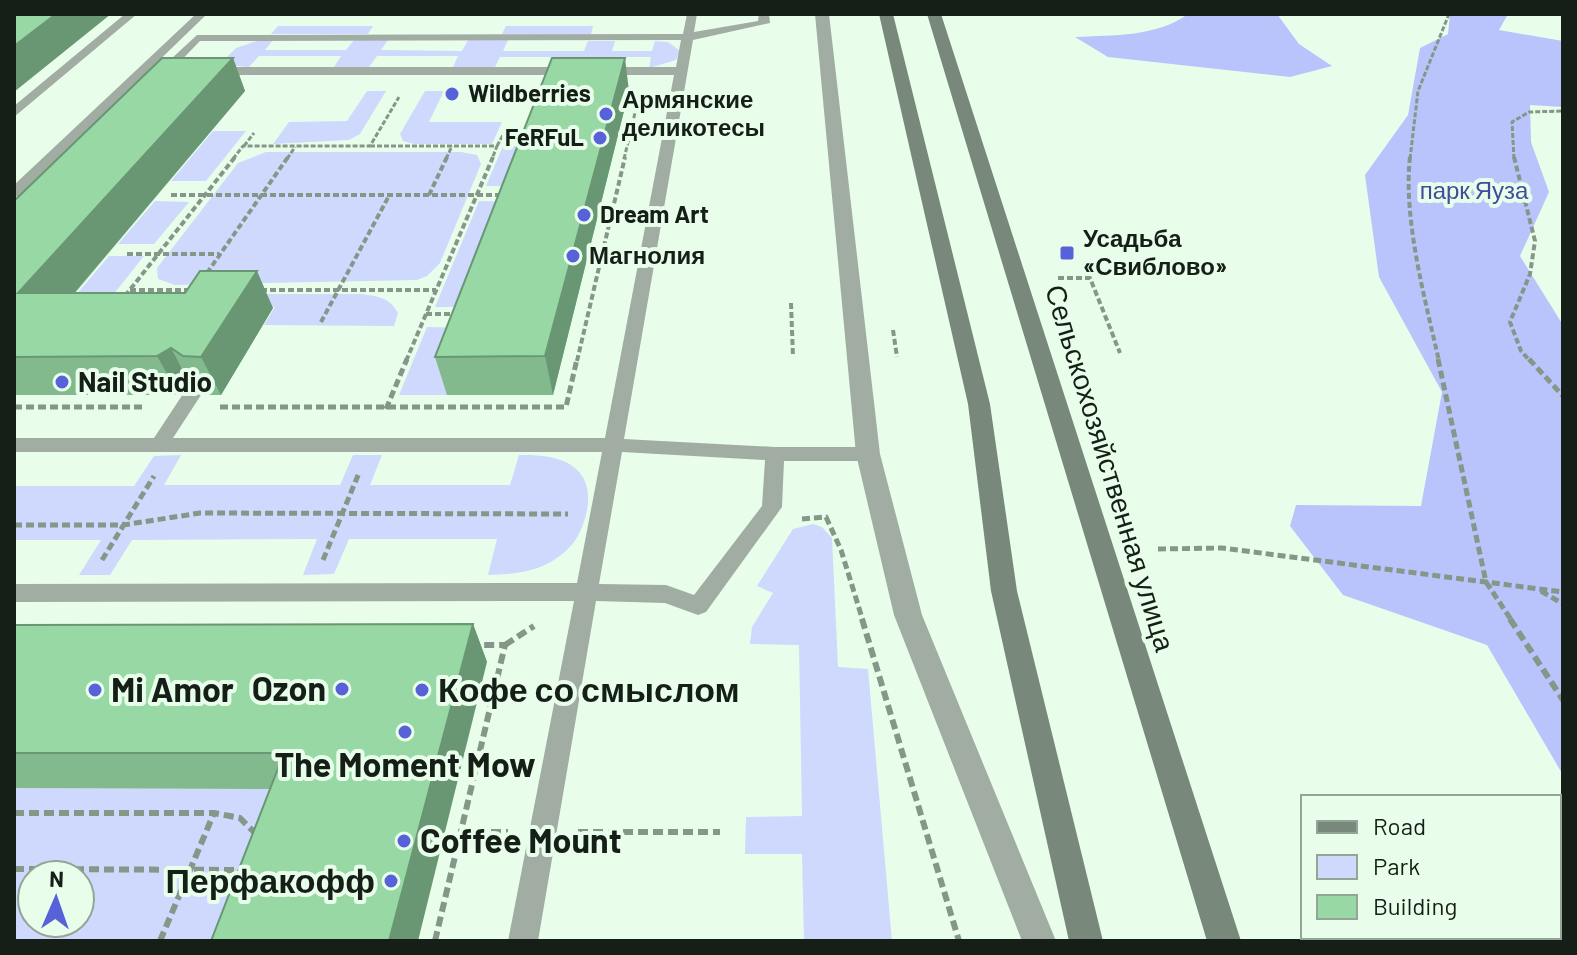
<svg xmlns="http://www.w3.org/2000/svg" width="1577" height="955" font-family="Barlow,sans-serif">
<rect width="100%" height="100%" fill="#e8feeb"/>
<!-- green -->
<path fill="#cfd8fd" fill-rule="evenodd" d="M278 26H373L368 34H271Z
M506 26H593L591 34H502Z
M260 40H273L265 50H346L354 40H388L381 50 462 51 468 40H508L503 51H584L588 41H615L612 51H652L655 41 668 42 680 51 676 60 649 68 651 57H610L607 68H579L582 57H500L495 67H453L458 56H377L369 67H334L341 56H259L249 67 235 66 226 58 236 48Z
M367 91H386L360 134 349 140 273 144 289 122 347 121Z
M425 91H444L429 122H502L492 144H414L403 141 400 134Z
M213 131H246L206 181H171Z
M503 146H530L515 186H486Z
M266 152H461L477 155 481 164 440 263 427 276 417 280 175 285 158 279 157 268 238 163Z
M155 201 189 202 154 244H118Z
M479 201 510 202 470 307H435Z
M109 256H144L97 315H59Z
M192 294H360C378 296 389 297 398 313L394 326 264 325 275 307H217Z
M427 327 472 328 447 395H399Z
M181 455 164 485H340L353 455H382L370 485H510L519 455C557 454 595 463 587 510 582 533 574 547 554 560 534 573 511 574 488 575L497 539H349L334 574 303 575 317 539 132 540 110 575H79L101 540H14V486H134L154 456Z
M813 524 822 527 832 538 838 667 868 669 892 941H804L802 854H745L746 817 802 816 799 645 750 644 752 627 773 593 757 586 793 529Z
M14 788 308 789 253 941H14ZM32 875H80V923H32Z"/>
<!-- forest -->
<path fill="#b8c4fb" d="M1188 14H1277L1299 44 1332 66 1290 77 1108 57 1075 37C1113 35 1157 37 1188 14Z
M1450 14H1508L1499 30 1563 41V107L1530 105 1531 142 1549 192 1520 256 1563 325V775L1487 645 1343 595 1290 526 1296 505 1421 506 1442 392 1379 277 1365 175 1408 115 1420 48 1448 34Z"/>
<g fill="none" stroke-linecap="round" stroke-linejoin="round">
<!-- path-far3 -->
<path stroke="#869688" stroke-width="3" stroke-dasharray="5 2" stroke-linecap="butt" d="M244 146 254 133
M370 146H497L492 159
M497 146 504 133
M233 159 243 146H370L399 97
M287 159 295 147
M446 159 452 146
M624 159 639 96
M1410 159 1418 91 1449 14
M1514 159 1512 122 1529 112 1563 111"/>
<!-- path-far2 -->
<path stroke="#869688" stroke-width="4" stroke-dasharray="6 3" stroke-linecap="butt" d="M1410 157C1403 219 1425 299 1439 361
M1514 157 1535 241 1530 274 1510 322 1521 351 1530 361
M171 195H502
M429 195 447 157
M127 254H219
M207 273 288 157
M1058 278H1090L1120 353
M130 290H191
M261 290H436
M125 296 235 157
M791 303 793 357
M426 314H457
M321 322 390 194
M893 330 897 357
M406 361 493 157
M577 361 625 157"/>
<!-- path-far1 -->
<path stroke="#869688" stroke-width="5" stroke-dasharray="8 4" stroke-linecap="butt" d="M1438 359 1486 582 1512 621
M1529 359 1563 396
M14 407H146
M220 407H566L577 359
M386 409 407 359
M802 519 826 517 841 550 863 621
M14 525H123L200 513 568 514
M1158 549 1222 548 1563 592
M102 560 154 476
M323 560 359 473
M1541 591 1563 604"/>
<!-- path -->
<path stroke="#869688" stroke-width="6" stroke-dasharray="10 5" stroke-linecap="butt" d="M862 619 959 941
M1510 619 1563 700
M505 645 534 626
M14 813H214L240 818 256 834
M461 832H508
M578 832H720
M14 869 245 870
M160 941 214 813
M435 941 505 645H475"/>
<!-- lane -->
<path fill="#a1ada3" fill-rule="evenodd" d="M125 14H137L14 117V106Z
M196 14H207L19 196 14 197V185Z
M687 14H697L694 32 758 21 759 14H769L770 23 693 40 624 439 775 447H868L878 454 868 461H784L782 507 706 612 698 615 665 603 596 601 538 941H508L574 601 14 602V584L577 583 602 452H14V438H154L185 391 192 389 201 395 173 438H605L674 75H213L207 71 213 67H676L681 40 200 41 168 74 158 71 197 35 683 34ZM622 452 765 460 762 506 694 595 666 585 599 584Z"/>
<!-- street -->
<path fill="#a1ada3" fill-rule="evenodd" d="M815 14H829L880 454 922 615 1056 941H1022L894 615 856 454Z"/>
<!-- secondary -->
<path fill="#78897b" fill-rule="evenodd" d="M879 14H893L990 404 1017 591 1103 941H1069L991 591 968 404Z
M927 14H941L1241 941H1207Z"/>
</g>
<!-- wall -->
<path fill="#82ba8d" d="M236 14H299L298 16H236Z
M579 14H641L640 16H580Z
M233 58 245 91 75 293 273 308 221 395H204L191 386 179 395H14V201Z
M629 91 553 395H447L435 357Z
M473 624 487 662 270 789 14 788V625Z"/>
<!-- shaded-wall -->
<path fill="#6a9773" d="M56 14H111L14 92V46Z
M233 58 245 91 42 331 18 293Z
M625 58 629 91 553 395 545 356Z
M257 271 273 308 221 395 201 357Z
M171 348 191 386 179 395 157 356Z
M473 624 487 662 418 941H389Z"/>
<!-- building -->
<path fill="#97d8a4" stroke="#6a9773" stroke-width="2" d="M14 14H56L14 46Z
M162 58H233L18 293H185L200 271H257L201 357 183 356 171 348 157 356 14 357V201Z
M552 58H625L545 356 435 357Z
M473 624 389 941H211L284 753H14V625Z"/>
<!-- markers -->
<g fill="#5761d8" stroke="#e8feeb" stroke-width="3">
<circle cx="452" cy="94" r="8"/>
<circle cx="606" cy="114" r="8"/>
<circle cx="600" cy="138" r="8"/>
<circle cx="584" cy="215" r="8"/>
<rect x="1059" y="245" width="16" height="16" rx="4"/>
<circle cx="573" cy="256" r="8"/>
<circle cx="62" cy="382" r="8"/>
<circle cx="342" cy="689" r="8"/>
<circle cx="95" cy="690" r="8"/>
<circle cx="422" cy="690" r="8"/>
<circle cx="405" cy="732" r="8"/>
<circle cx="404" cy="841" r="8"/>
<circle cx="391" cy="881" r="8"/>
</g>
<g text-anchor="middle" stroke-width="8" stroke-linejoin="round" paint-order="stroke">
<!-- far-poi labels -->
<g font-size="24" font-weight="bold" fill="#151f17" stroke="#e8feeb" text-anchor="start">
<text x="468" y="102">Wildberries</text>
<text x="622" y="108">Армянские<tspan x="622" dy="28">деликотесы</tspan></text>
<text x="584" y="146" text-anchor="end">FeRFuL</text>
<text x="600" y="223">Dream Art</text>
<text x="1083" y="247">Усадьба<tspan x="1083" dy="28">«Свиблово»</tspan></text>
<text x="589" y="264">Магнолия</text>
</g>
<!-- far-park labels -->
<g font-size="24" fill="#434c9c" stroke="#e8feeb">
<text x="1474" y="199">парк Яуза</text>
</g>
<!-- poi labels -->
<g font-size="28" font-weight="bold" fill="#151f17" stroke="#e8feeb" text-anchor="start">
<text x="78" y="392">Nail Studio</text>
</g>
<!-- street labels -->
<g font-size="28" fill="#151f17" stroke="#e8feeb">
<text transform="translate(1110 468) rotate(73)" y="10">Сельскохозяйственная улица</text>
</g>
<!-- near-poi labels -->
<g font-size="34" font-weight="bold" fill="#151f17" stroke="#e8feeb" text-anchor="start">
<text x="326" y="701" text-anchor="end">Ozon</text>
<text x="111" y="702">Mi Amor</text>
<text x="438" y="702">Кофе со смыслом</text>
<text x="405" y="777" text-anchor="middle">The Moment Mow</text>
<text x="420" y="853">Coffee Mount</text>
<text x="375" y="893" text-anchor="end">Перфакофф</text>
</g>
</g>
<!-- border -->
<rect width="1577" height="955" fill="none" stroke="#151f17" stroke-width="32"/>
<!-- legend -->
<rect x="1301" y="795" width="260" height="144" fill="#e8feeb" stroke="#94a596" stroke-width="2"/>
<rect x="1317" y="821" width="40" height="12" fill="#78897b" stroke="#94a596" stroke-width="2"/>
<text x="1373" y="835" font-size="24" fill="#151f17">Road</text>
<rect x="1317" y="855" width="40" height="24" fill="#cfd8fd" stroke="#94a596" stroke-width="2"/>
<text x="1373" y="875" font-size="24" fill="#151f17">Park</text>
<rect x="1317" y="895" width="40" height="24" fill="#97d8a4" stroke="#94a596" stroke-width="2"/>
<text x="1373" y="915" font-size="24" fill="#151f17">Building</text>
<!-- north arrow -->
<g transform="translate(56 899) rotate(2)"><circle r="38" fill="#e8feeb" stroke="#94a596" stroke-width="2"/>
<path d="M0-6L14 30L0 20L-14 30Z" fill="#5761d8"/>
<text y="-12" font-size="22" font-weight="bold" text-anchor="middle" fill="#151f17">N</text>
</g>
</svg>
